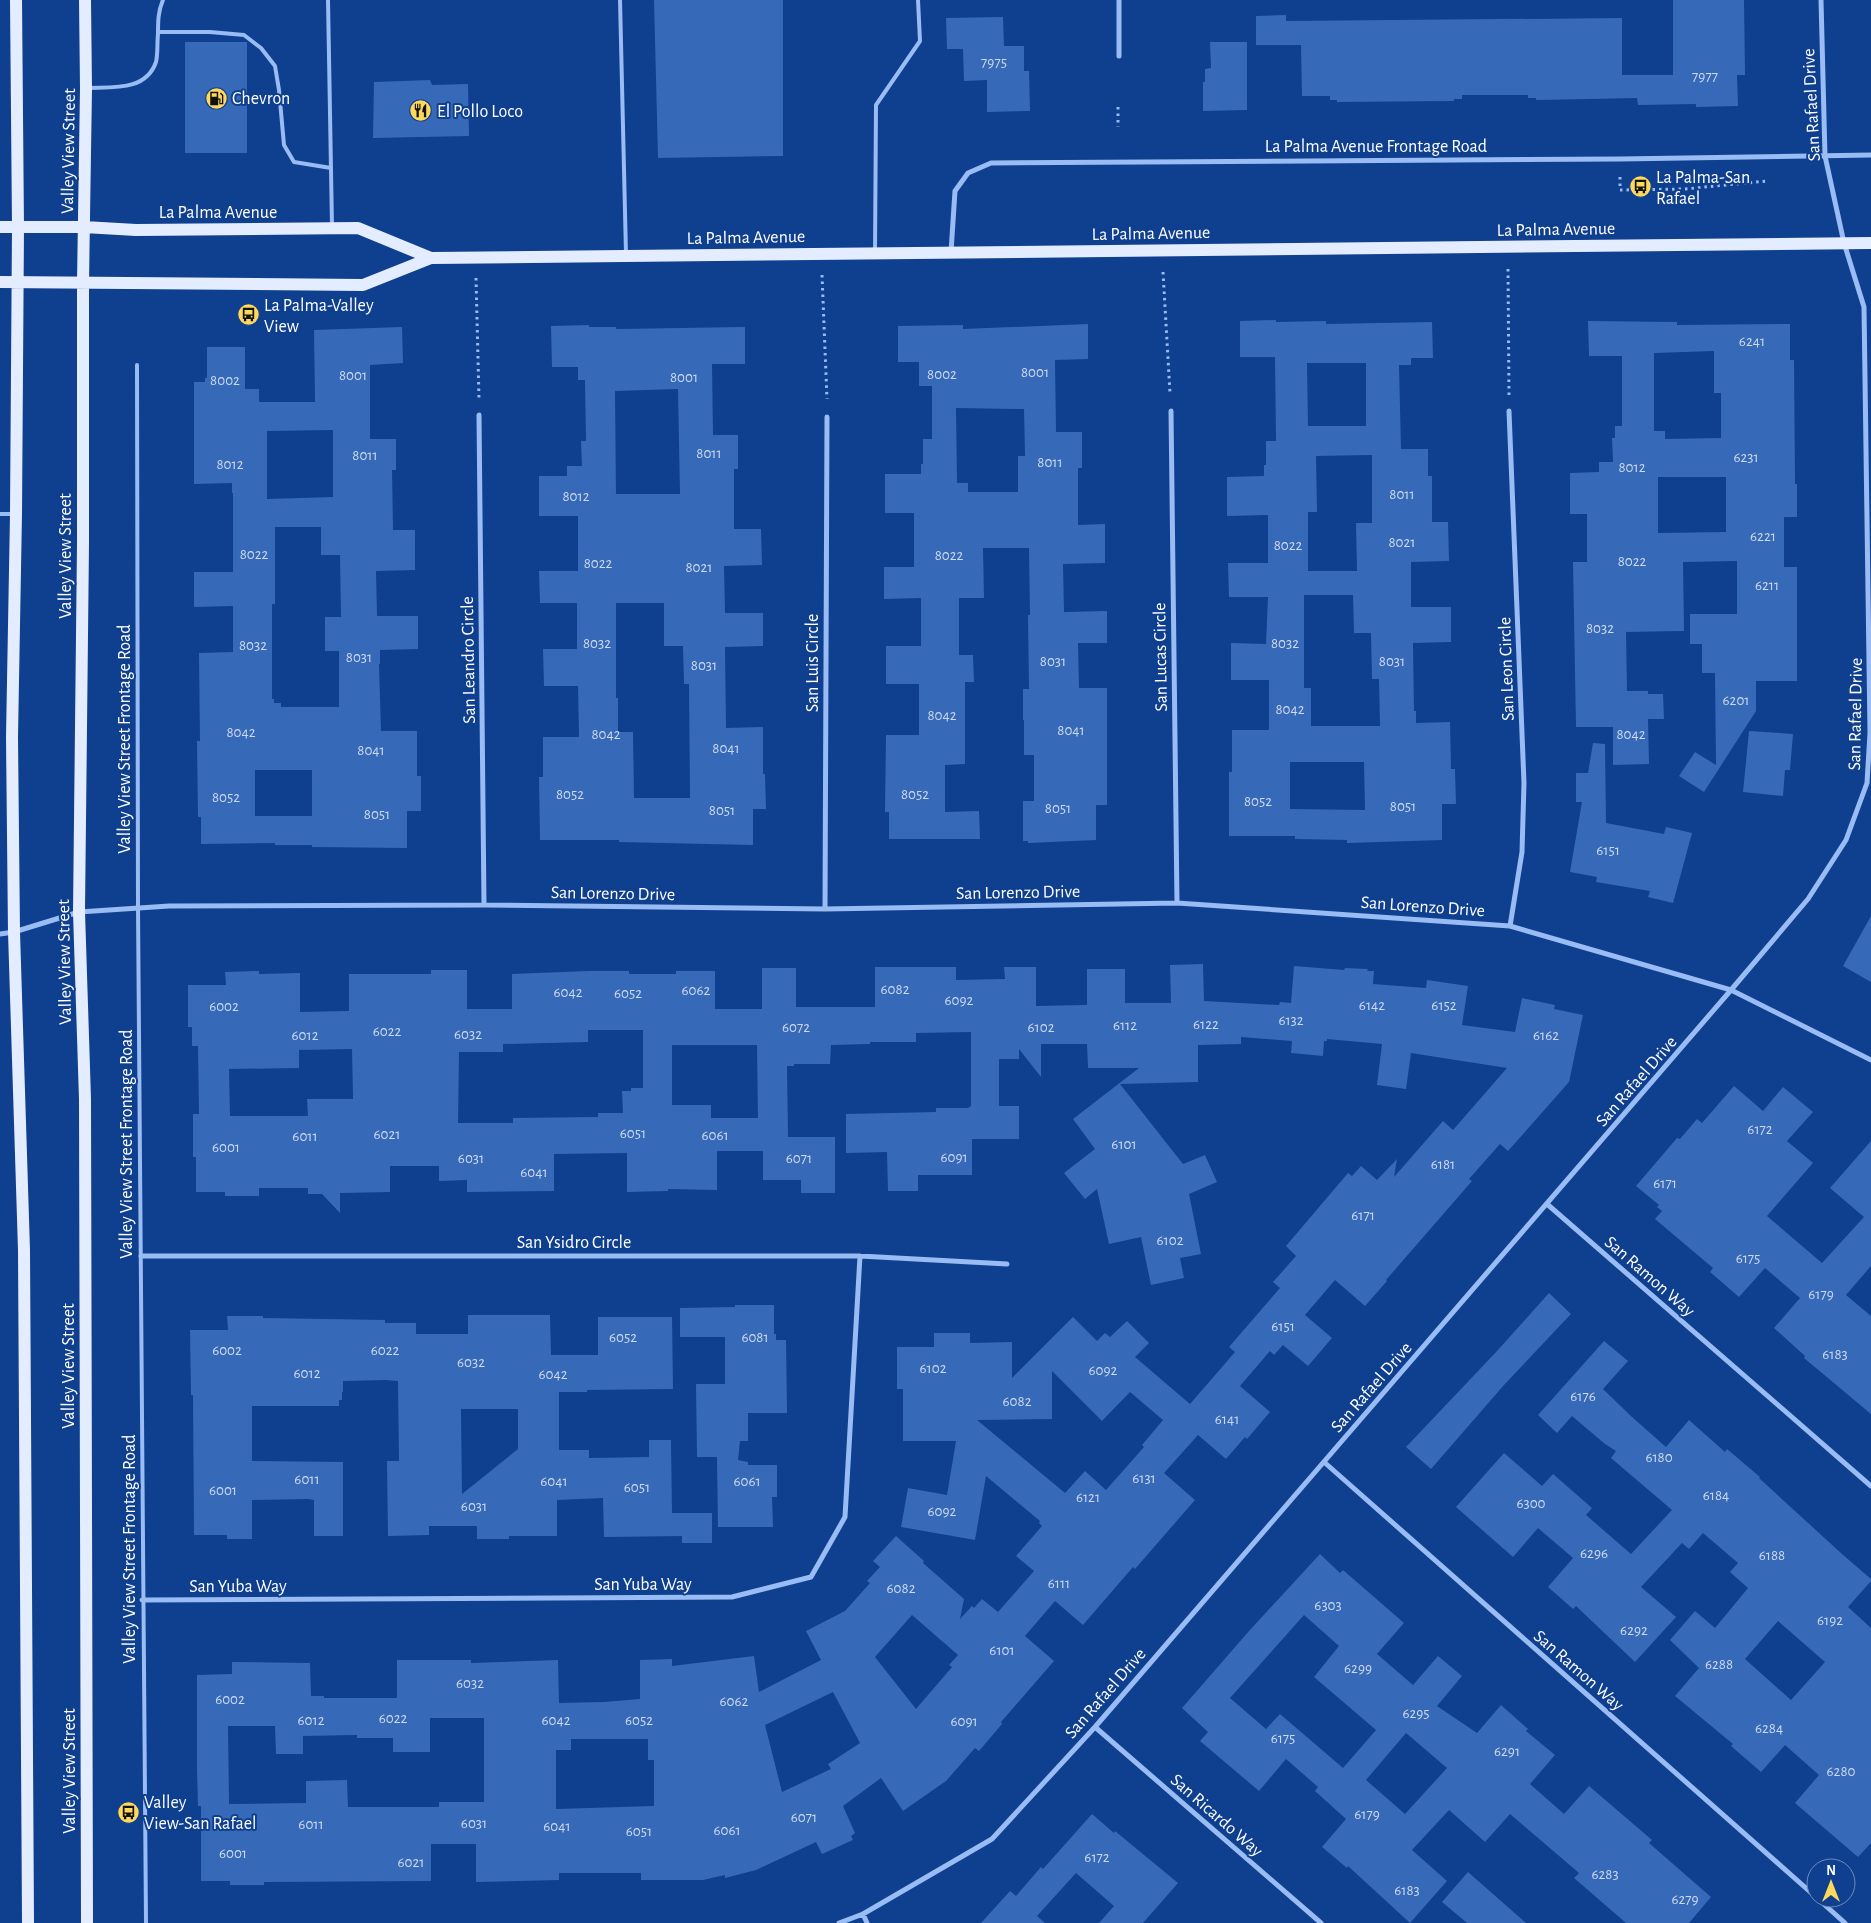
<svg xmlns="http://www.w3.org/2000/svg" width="1871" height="1923" font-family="'Alegreya Sans',sans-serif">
<rect width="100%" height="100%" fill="#0f3f8f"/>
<!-- building -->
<path fill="#3769b9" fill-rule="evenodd" d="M654 0H783V156L658 158Z
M1673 0H1744L1745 75H1737L1738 106 1696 107V104L1638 105 1637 98 1536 100V98H1528V95H1462V99H1454V101L1337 102V100H1330V96H1302L1301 45H1256V16L1286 15V21L1622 18V75H1673Z
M1003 17 1004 46H1024V71H1029L1030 111 987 112V80L964 81 963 49H947L946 18Z
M185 42H247V153H185Z
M1210 42H1247V110L1203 111V82H1205V69L1211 68Z
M430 80 432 85 468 84 469 136 373 138 374 82Z
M1276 320V322L1326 321V324L1432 322 1433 358H1411V365H1399L1401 449H1428V476H1432V522H1448L1449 561 1411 562V607H1451V642L1413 643 1414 711H1416V723L1450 722 1451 769H1455L1456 804H1442V840L1347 843V840L1295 839V836H1229V772H1232V730H1269V680H1231V643L1266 644 1268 597H1229L1228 563H1268V515L1227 516V477L1264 476V465H1266V441H1276L1275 357H1240V321ZM1307 363H1366V426H1308ZM1372 455V523H1356L1357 571H1308V512H1317L1316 456ZM1304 595H1353L1354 633H1371L1372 679H1379L1380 726H1311V688H1304ZM1290 762H1364L1365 810 1290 809Z
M1588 321 1677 322V325L1790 324V360H1794L1795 484H1797V517H1784V567H1797V681H1756V711L1704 792 1679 776 1695 752 1716 765 1715 673H1702V644H1690V614H1737V561L1683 562 1684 631 1626 632 1627 691H1648V694H1663L1664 719H1648L1649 764 1613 765V727H1576L1573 562H1587V514H1570V473L1599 472V462H1613L1612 438H1615V426H1622V356H1589ZM1714 351V393H1721V438L1665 439V431H1654V353ZM1658 477H1726V532L1658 533Z
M1088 324V359L1055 360 1056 432H1082V468H1078V525L1105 524V563L1063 564 1064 612 1107 611V643H1078L1079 688H1107V805H1096V840L1028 843V841H1023V801H1034V755H1024V720H1023V689H1029L1028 615H1030L1029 548H983L984 598H959V655H973L974 682H965V764L945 765V812L979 811 980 839H889V812H885L886 735H919V684H886V646H921V598L884 599V567H914V513H885V474H921V464H923V439H932V386H919V362H898V326L963 325V329ZM956 408 1024 409 1025 456H1018V492H968V483H957Z
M589 325V327H616V329L745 327V364H712L713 435H738V469H734V529H761L762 565 724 566 725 613H763V646L725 647 726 728 763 727V774H765L766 809H753V845L619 842V840H540L539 777H543V737H579L578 686H544L543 649H577V603H540L539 571H578V516H539V476H567V466H582L581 441H586L585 380H578V367H552L551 326ZM678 389 680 494H616L615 391ZM616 603H664V646H683L684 684H689L690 798H634L633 732H618V698H616Z
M402 327 403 363 370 365V439H396V470H392L393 530H415V570L376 571 377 616H418V649L380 650V664H379L381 731H417V776H421V811H407V848L312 847V845H275V843L201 844V817H198L197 741H200L199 653 233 652V606L194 607V572H233V493H232V483L194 484V382H205V378H207V347H245V389H259V402H315L314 330ZM333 430V497L267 499V431ZM275 527H321V555H340L341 617H325V651H339V707H281V703H274V699H272V604H275ZM255 770H312V816H255Z
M1749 731 1793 734 1790 770H1785L1783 796 1743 792Z
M1593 743 1605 744 1606 823 1664 834 1666 827 1692 833 1673 903 1648 897 1650 891 1596 882 1597 877 1570 872 1582 802H1576V773H1588Z
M1871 916V982L1843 966Z
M1203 964 1204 1001 1279 1005 1280 1002 1291 1003 1294 966 1344 970 1345 968 1368 969 1367 971H1374L1373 984 1426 988 1427 980 1468 986 1462 1025 1515 1032 1522 998 1555 1005 1554 1009 1583 1015 1569 1082 1508 1151 1500 1144 1469 1179 1472 1181 1386 1280 1387 1281 1365 1306 1335 1280 1305 1315 1332 1338 1308 1366 1283 1345 1274 1355 1270 1351 1240 1386 1270 1412 1247 1439 1245 1437 1226 1459 1198 1435 1164 1473 1195 1500 1135 1569 1133 1567 1083 1625 1055 1601 1025 1636 1054 1661 1001 1722 1002 1724 979 1751 975 1748 946 1781 903 1811 881 1778 843 1806 855 1833 851 1836 853 1840 822 1854 816 1842 756 1870 725 1878V1875L703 1880H641V1873H559V1880L476 1882V1844H431V1881L264 1882V1885H230V1881H201V1806H198L197 1769V1675L232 1674V1662L310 1663 311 1696H324V1698H397V1660H471V1663L558 1660 559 1703 604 1702 640 1699V1660L672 1659V1666L754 1656 759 1692 821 1660 806 1631 845 1611 870 1583 867 1581 880 1567 873 1561 896 1536 924 1561 923 1563 964 1599 960 1619 972 1606 974 1608 982 1599 998 1612 1034 1571 1016 1556 1042 1526 1039 1523 1040 1521 986 1476 975 1540 901 1527 908 1488 947 1495 956 1441H903V1389H897V1347H934V1333H970V1343L1012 1342V1378L1073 1317 1097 1341 1105 1333 1110 1337 1127 1321 1149 1343 1135 1357 1190 1404 1235 1352 1229 1347 1280 1288 1273 1282 1296 1256 1286 1246 1348 1173 1352 1176 1361 1166 1377 1180 1397 1159 1394 1177 1443 1121 1453 1130 1507 1068 1411 1053 1406 1089 1377 1085 1382 1044 1327 1039V1041H1324L1323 1056 1291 1053 1292 1041 1241 1037V1044L1198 1045V1082L1120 1084 1183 1164 1205 1155 1217 1182 1189 1194 1201 1254 1180 1258 1184 1278 1151 1285 1141 1237 1109 1244 1097 1189 1085 1199 1064 1173 1095 1149 1073 1119 1139 1068H1088L1087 1044H1041V1077L1019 1049V1059H999V1106H1019V1139H972V1175H918V1191H888L887 1152 846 1153V1114L936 1112V1108H968L971 1106V1032L916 1033V1042H870V1044L831 1045 830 1064H794V1066H787L788 1137H835V1193H801V1180H763V1151H717V1190L668 1189V1191L627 1192V1153L554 1154V1191L467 1192V1180L439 1181V1166H390V1192L340 1193V1213L322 1194H308V1188H259V1196H225V1192H196V1157H193V1114H199L198 1046H192V1027H188V985H226L225 972 259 971V974L300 973V1012L349 1011V974H431V970H467V1009H512V974L588 971H629V974H676V971H715V1009H762V968H796V1007H875V967H956V980L1005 979 1004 967H1036V1006L1087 1005V969H1125V1003H1171L1170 965ZM588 1030H643V1088H631V1091H622L623 1113H598V1117L513 1118V1123H458L459 1052H503V1044L588 1042ZM672 1045H757L758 1118H711V1105H672ZM352 1049 353 1099H307L308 1116H230L229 1069 299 1068V1050ZM1052 1371 1102 1421 1130 1392 1163 1420 1142 1445 1144 1447 1106 1490 1085 1471 1065 1493 977 1420 1052 1419ZM912 1615 958 1655 949 1665 952 1667 916 1709 875 1657ZM833 1692 860 1743 828 1764 831 1769 782 1792 765 1725ZM430 1718H484V1802H439V1807H348L347 1780 306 1781V1803L229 1804 228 1726H275L276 1754H303V1736L357 1735V1738H393V1752H430ZM571 1739H648V1760H654V1806L556 1809V1750H571Z
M1734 1086 1763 1111 1783 1087 1813 1112 1787 1141 1813 1163 1767 1216 1822 1263 1864 1217 1830 1188 1871 1141V1266L1846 1295 1871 1316V1414L1804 1358 1805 1356 1774 1328 1800 1298 1765 1268 1739 1297 1710 1272 1713 1268 1655 1219 1662 1211 1657 1207 1659 1205 1636 1186 1677 1138 1680 1139 1697 1119 1702 1123Z
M1549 1293 1571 1314 1504 1385 1431 1469 1406 1447 1497 1351Z
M735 1305H774V1334H776V1340H786L787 1413H748V1441H740L738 1460 748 1462V1465H777V1497H772L773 1527H718L717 1457H697L696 1384H725V1337H680V1308L735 1307Z
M468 1315H550L551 1355H598V1317H672L673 1389 587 1390V1392H559V1450H589V1458L649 1457V1440H671L672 1513H712V1543H682V1536L604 1537 603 1498 557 1500V1536H509V1539H477V1526H429V1535L388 1536 387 1461H399L398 1381 386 1380 343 1381V1392H342V1400H339V1406H252V1461L343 1462V1536H314V1500L308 1499 252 1500V1539H227V1535H194L193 1395H191L190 1330H228L227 1316H263V1318L385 1320V1323H416V1334H468ZM461 1409H518V1449L462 1494Z
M1604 1341 1628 1361 1603 1389 1632 1417 1666 1447 1689 1420 1725 1452 1727 1449 1760 1477 1759 1478 1842 1554 1871 1579V1581L1848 1607 1871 1628V1843L1858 1857 1795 1803 1819 1775 1785 1745 1761 1772 1731 1746 1733 1744 1675 1696 1699 1668 1670 1640 1695 1611 1715 1628 1748 1588 1730 1572 1738 1563 1703 1533 1689 1549 1682 1543 1641 1587 1676 1617 1635 1662 1576 1606 1573 1609 1548 1587 1573 1558 1538 1528 1513 1557 1456 1507 1504 1453 1542 1486 1553 1474 1592 1508 1586 1515 1631 1554 1672 1510 1611 1458 1616 1451 1605 1444 1572 1416 1557 1433 1538 1415ZM1778 1621 1825 1662 1791 1700 1745 1659Z
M1320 1554 1340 1573 1343 1570 1404 1623 1377 1654 1413 1685 1438 1656 1462 1676 1437 1706 1477 1733 1501 1705 1528 1729 1526 1731 1555 1755 1530 1784 1564 1814 1589 1786 1652 1840 1649 1843 1711 1897 1689 1923H1626L1574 1878 1579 1873 1510 1814 1485 1842 1449 1810 1412 1850 1447 1881 1410 1923 1348 1866 1347 1868 1322 1847 1346 1819 1315 1791 1318 1787 1286 1759 1259 1791 1200 1741 1208 1732 1182 1708 1249 1631ZM1304 1615 1339 1646 1314 1677 1376 1730 1343 1768 1280 1714 1266 1729 1230 1698ZM1406 1733 1447 1768 1405 1814 1366 1780Z
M1092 1814 1114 1833 1115 1831 1178 1883 1143 1923H1099L1114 1906 1076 1873 1037 1916 1045 1923H981L1010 1891 1016 1896 1041 1867 1043 1869Z
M1468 1872 1526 1923H1467L1442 1902Z"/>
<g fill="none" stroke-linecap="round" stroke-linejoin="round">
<!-- path -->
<path stroke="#98bcf3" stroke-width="3" stroke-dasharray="2.5 4" stroke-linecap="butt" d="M1118 107V127
M1620 177V190L1685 189 1767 181
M1508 269 1509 395
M1163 272 1170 393
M822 275 827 399
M476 278 479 399"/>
<!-- service -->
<path stroke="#98bcf3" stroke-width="4" d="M328 0 332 226
M620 0 626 254
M158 32H210L244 35 261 48 275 66 279 90 284 145 294 162 331 168
M89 88C113 87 146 91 156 62 158 54 157 43 158 34 158 22 158 11 163 0
M875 252 876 105 920 41 918 0
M137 365 138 907 146 1923
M0 514H13"/>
<!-- minor -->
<path stroke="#98bcf3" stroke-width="5" d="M1119 0V56
M951 252 955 191 968 173 991 163 1620 159 1871 155
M1171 411 1177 903
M1509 411 1524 783 1522 852 1510 926
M479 415 484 905
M825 909 827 417
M0 934 14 932 79 912 169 906 484 905 825 909 1177 903 1510 926 1731 990 1871 1060
M1547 1204 1871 1486
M141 1256H860L1007 1264
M1324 1462 1816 1897
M142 1600 732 1597 811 1577 845 1517 860 1256
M1095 1727 1321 1923
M1817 1898 1845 1923
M863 1914 867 1923
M839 1923 863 1914 992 1839 1095 1727 1731 990 1808 899 1846 840 1867 783 1870 733 1864 307 1844 243 1825 156 1821 0"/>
<!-- primary -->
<path stroke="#e4edff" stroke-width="12" d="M16 0 18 227 16 514 12 737 14 932 24 1250 28 1923
M85 0 86 88 83 283V543L79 912 85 1099 87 1923
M0 227H84L136 230 358 228 431 258
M0 282 363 285 431 258 1871 243"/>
</g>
<!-- icons -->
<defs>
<symbol id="fuel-disc" viewBox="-11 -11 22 22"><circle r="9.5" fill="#ffd95a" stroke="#0f3f8f"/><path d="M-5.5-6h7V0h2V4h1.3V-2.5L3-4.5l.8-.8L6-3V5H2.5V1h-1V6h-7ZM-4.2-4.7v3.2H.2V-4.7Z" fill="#111"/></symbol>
<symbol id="restaurant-disc" viewBox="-11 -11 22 22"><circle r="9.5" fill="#ffd95a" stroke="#0f3f8f"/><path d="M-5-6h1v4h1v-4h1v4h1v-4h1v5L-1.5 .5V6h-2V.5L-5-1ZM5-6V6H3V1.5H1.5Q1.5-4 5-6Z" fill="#111"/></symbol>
<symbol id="bus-disc" viewBox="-11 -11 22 22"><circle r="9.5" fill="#ffd95a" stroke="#0f3f8f"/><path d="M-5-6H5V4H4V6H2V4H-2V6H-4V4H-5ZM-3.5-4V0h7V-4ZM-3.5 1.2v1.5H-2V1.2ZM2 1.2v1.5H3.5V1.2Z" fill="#111"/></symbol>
</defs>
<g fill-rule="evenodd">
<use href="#fuel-disc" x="204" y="86" width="25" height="25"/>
<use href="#restaurant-disc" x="408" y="98" width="25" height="25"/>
<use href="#bus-disc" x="1628" y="174" width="25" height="25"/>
<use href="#bus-disc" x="236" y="302" width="25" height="25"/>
<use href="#bus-disc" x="116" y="1800" width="25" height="25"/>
</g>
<g text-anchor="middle" stroke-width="4" stroke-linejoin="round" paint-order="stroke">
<!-- number labels -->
<g font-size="15" fill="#cddaee">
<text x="994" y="67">7975</text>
<text x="1705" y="81">7977</text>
<text x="1752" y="346">6241</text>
<text x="1035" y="377">8001</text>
<text x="942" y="379">8002</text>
<text x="353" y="380">8001</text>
<text x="684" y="382">8001</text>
<text x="225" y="385">8002</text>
<text x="709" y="458">8011</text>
<text x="365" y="460">8011</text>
<text x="1746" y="462">6231</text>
<text x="1050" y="467">8011</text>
<text x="230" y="469">8012</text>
<text x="1632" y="472">8012</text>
<text x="1402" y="499">8011</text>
<text x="576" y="501">8012</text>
<text x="1763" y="541">6221</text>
<text x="1402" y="547">8021</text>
<text x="1288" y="550">8022</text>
<text x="254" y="559">8022</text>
<text x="949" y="560">8022</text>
<text x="1632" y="566">8022</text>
<text x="598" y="568">8022</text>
<text x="699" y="572">8021</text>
<text x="1767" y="590">6211</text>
<text x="1600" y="633">8032</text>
<text x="597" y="648">8032</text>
<text x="1285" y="648">8032</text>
<text x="253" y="650">8032</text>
<text x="359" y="662">8031</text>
<text x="1053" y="666">8031</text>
<text x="1392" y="666">8031</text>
<text x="704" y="670">8031</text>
<text x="1736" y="705">6201</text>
<text x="1290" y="714">8042</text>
<text x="942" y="720">8042</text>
<text x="1071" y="735">8041</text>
<text x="241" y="737">8042</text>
<text x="606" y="739">8042</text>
<text x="1631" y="739">8042</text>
<text x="726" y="753">8041</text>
<text x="371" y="755">8041</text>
<text x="570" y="799">8052</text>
<text x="915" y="799">8052</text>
<text x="226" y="802">8052</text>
<text x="1258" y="806">8052</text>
<text x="1403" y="811">8051</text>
<text x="1058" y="813">8051</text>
<text x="722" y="815">8051</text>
<text x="377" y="819">8051</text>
<text x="1608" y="855">6151</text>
<text x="895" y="994">6082</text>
<text x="696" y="995">6062</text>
<text x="568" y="997">6042</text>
<text x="628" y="998">6052</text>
<text x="959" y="1005">6092</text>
<text x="1372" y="1010">6142</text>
<text x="1444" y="1010">6152</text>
<text x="224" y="1011">6002</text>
<text x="1291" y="1025">6132</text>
<text x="1206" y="1029">6122</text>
<text x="1125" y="1030">6112</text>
<text x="796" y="1032">6072</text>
<text x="1041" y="1032">6102</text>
<text x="387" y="1036">6022</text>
<text x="468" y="1039">6032</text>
<text x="305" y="1040">6012</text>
<text x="1546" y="1040">6162</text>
<text x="1760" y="1134">6172</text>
<text x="633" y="1138">6051</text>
<text x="387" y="1139">6021</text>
<text x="715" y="1140">6061</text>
<text x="305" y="1141">6011</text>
<text x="1124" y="1149">6101</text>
<text x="226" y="1152">6001</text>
<text x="954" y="1162">6091</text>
<text x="471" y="1163">6031</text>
<text x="799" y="1163">6071</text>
<text x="1443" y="1169">6181</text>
<text x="534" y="1177">6041</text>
<text x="1665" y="1188">6171</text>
<text x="1363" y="1220">6171</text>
<text x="1170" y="1245">6102</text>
<text x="1748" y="1263">6175</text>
<text x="1821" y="1299">6179</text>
<text x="1283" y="1331">6151</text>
<text x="623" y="1342">6052</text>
<text x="755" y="1342">6081</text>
<text x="227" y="1355">6002</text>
<text x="385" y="1355">6022</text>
<text x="1835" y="1359">6183</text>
<text x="471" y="1367">6032</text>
<text x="933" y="1373">6102</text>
<text x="1103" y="1375">6092</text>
<text x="307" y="1378">6012</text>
<text x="553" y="1379">6042</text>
<text x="1583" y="1401">6176</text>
<text x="1017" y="1406">6082</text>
<text x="1227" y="1424">6141</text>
<text x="1659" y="1462">6180</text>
<text x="1144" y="1483">6131</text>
<text x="307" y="1484">6011</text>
<text x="554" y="1486">6041</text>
<text x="747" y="1486">6061</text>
<text x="637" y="1492">6051</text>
<text x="223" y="1495">6001</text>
<text x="1716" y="1500">6184</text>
<text x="1088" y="1502">6121</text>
<text x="1531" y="1508">6300</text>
<text x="474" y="1511">6031</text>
<text x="942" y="1516">6092</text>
<text x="1594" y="1558">6296</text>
<text x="1772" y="1560">6188</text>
<text x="1059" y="1588">6111</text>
<text x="901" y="1593">6082</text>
<text x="1328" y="1610">6303</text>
<text x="1830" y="1625">6192</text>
<text x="1634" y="1635">6292</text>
<text x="1002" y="1655">6101</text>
<text x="1719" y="1669">6288</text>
<text x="1358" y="1673">6299</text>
<text x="470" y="1688">6032</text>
<text x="230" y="1704">6002</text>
<text x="734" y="1706">6062</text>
<text x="1416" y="1718">6295</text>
<text x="393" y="1723">6022</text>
<text x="311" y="1725">6012</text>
<text x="556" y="1725">6042</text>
<text x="639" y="1725">6052</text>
<text x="964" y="1726">6091</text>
<text x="1769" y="1733">6284</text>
<text x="1283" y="1743">6175</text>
<text x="1507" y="1756">6291</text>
<text x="1841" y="1776">6280</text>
<text x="1367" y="1819">6179</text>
<text x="804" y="1822">6071</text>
<text x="474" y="1828">6031</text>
<text x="311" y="1829">6011</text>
<text x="557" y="1831">6041</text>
<text x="727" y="1835">6061</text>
<text x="639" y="1836">6051</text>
<text x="233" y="1858">6001</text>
<text x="1097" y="1862">6172</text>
<text x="411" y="1867">6021</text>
<text x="1605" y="1879">6283</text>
<text x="1407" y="1895">6183</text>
<text x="1685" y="1904">6279</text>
</g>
<!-- poi labels -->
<g font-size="18" fill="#fff" stroke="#0f3f8f" text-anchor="start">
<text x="232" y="104">Chevron</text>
<text x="437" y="117">El Pollo Loco</text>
<text x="1656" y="183">La Palma-San<tspan x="1656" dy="21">Rafael</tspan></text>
<text x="264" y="311">La Palma-Valley<tspan x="264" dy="21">View</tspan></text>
<text x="144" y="1808">Valley<tspan x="144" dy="21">View-San Rafael</tspan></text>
</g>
<!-- street labels -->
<g font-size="18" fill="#fff" stroke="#0f3f8f">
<text transform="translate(1811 105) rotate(-93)" y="6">San Rafael Drive</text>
<text x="1376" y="152">La Palma Avenue Frontage Road</text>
<text transform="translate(68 151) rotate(-89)" y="6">Valley View Street</text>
<text x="218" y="218">La Palma Avenue</text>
<text transform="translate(1556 229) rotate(-1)" y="6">La Palma Avenue</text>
<text transform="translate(1151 233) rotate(-1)" y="6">La Palma Avenue</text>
<text transform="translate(746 237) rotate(-1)" y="6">La Palma Avenue</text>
<text transform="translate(65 556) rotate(-90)" y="6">Valley View Street</text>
<text transform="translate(1160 657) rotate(-91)" y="6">San Lucas Circle</text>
<text transform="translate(468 660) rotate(-91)" y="6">San Leandro Circle</text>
<text transform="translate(812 663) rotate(-90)" y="6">San Luis Circle</text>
<text transform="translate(1506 669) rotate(-92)" y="6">San Leon Circle</text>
<text transform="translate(1855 714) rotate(-89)" y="6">San Rafael Drive</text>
<text transform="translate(124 739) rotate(-90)" y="6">Valley View Street Frontage Road</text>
<text transform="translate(1018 892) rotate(-1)" y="6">San Lorenzo Drive</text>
<text transform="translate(613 893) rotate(1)" y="6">San Lorenzo Drive</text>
<text transform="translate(1423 906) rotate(4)" y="6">San Lorenzo Drive</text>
<text transform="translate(64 962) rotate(-91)" y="6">Valley View Street</text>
<text transform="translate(1636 1081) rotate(-49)" y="6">San Rafael Drive</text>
<text transform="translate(126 1144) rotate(-90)" y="6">Valley View Street Frontage Road</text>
<text x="574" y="1248">San Ysidro Circle</text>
<text transform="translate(1650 1276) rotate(41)" y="6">San Ramon Way</text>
<text transform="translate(68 1366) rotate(-90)" y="6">Valley View Street</text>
<text transform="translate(1371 1387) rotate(-49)" y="6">San Rafael Drive</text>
<text transform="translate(129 1549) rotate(-90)" y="6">Valley View Street Frontage Road</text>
<text x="643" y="1590">San Yuba Way</text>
<text x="238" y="1592">San Yuba Way</text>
<text transform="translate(1579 1670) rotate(41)" y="6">San Ramon Way</text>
<text transform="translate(1105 1693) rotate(-49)" y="6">San Rafael Drive</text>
<text transform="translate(69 1771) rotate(-90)" y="6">Valley View Street</text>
<text transform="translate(1217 1815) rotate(41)" y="6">San Ricardo Way</text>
</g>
</g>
<!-- north arrow -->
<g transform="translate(1831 1883)"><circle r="24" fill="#0f3f8f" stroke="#6f8cbc"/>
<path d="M0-4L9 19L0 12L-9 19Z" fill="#ffd95a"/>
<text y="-8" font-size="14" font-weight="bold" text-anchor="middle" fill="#ffffff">N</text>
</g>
</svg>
